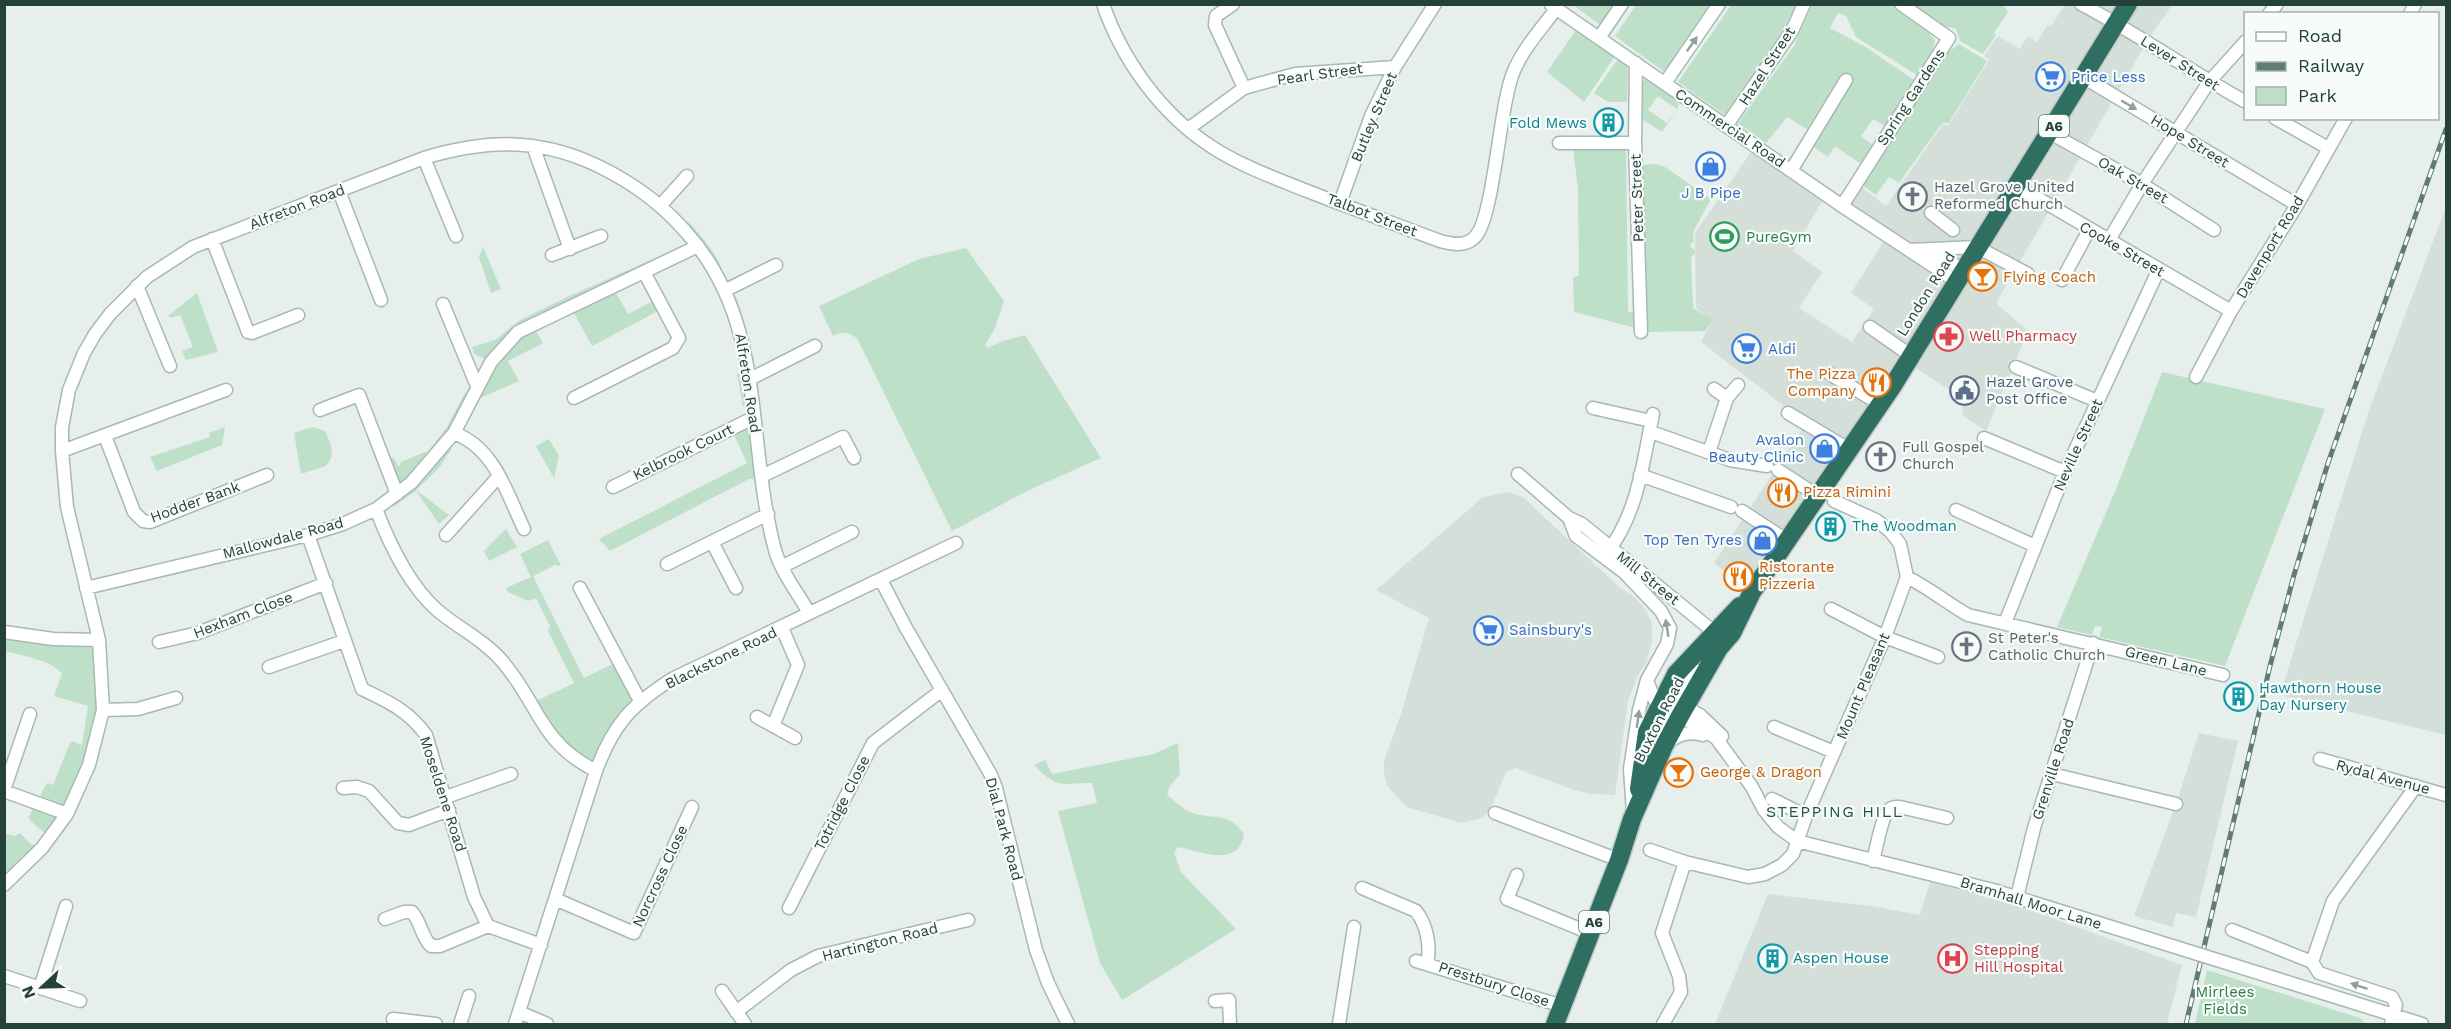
<svg xmlns="http://www.w3.org/2000/svg" width="2451" height="1029" font-family="'Work Sans',sans-serif">
<rect width="100%" height="100%" fill="#e6efeb"/>
<!-- built -->
<path fill="#d4dfda" d="M2065 5H2172L2149 38 1996 303 2028 331 1986 431 1962 415 1964 399 1900 358 1752 592 1714 563 1806 423 1701 342 1712 321 1696 308 1695 233 1753 149 1824 198 1793 251 1822 272 1799 308 1852 342 1874 309 1851 293 1887 236 1845 208 1860 186 1886 206 1943 124 1948 126 1989 60 1984 56 1998 36 2020 49 2028 36 2037 42 2048 24 2051 26Z
M2446 207V735L2280 695 2368 413Z
M1508 492 1523 497 1619 587 1636 598 1647 612 1652 625V642L1646 663 1637 677 1628 701 1615 795 1590 794 1574 790 1515 768 1506 772 1490 810 1482 818 1461 823 1407 807 1388 787 1384 773V761L1402 711 1429 618 1376 590 1483 497Z
M2199 733 2238 741 2196 917 2176 913 2173 927 2134 916 2176 804Z
M1930 882 2018 906 2182 965 2167 1024H1715L1768 894 1871 906 1920 915Z"/>
<!-- green -->
<path fill="#bfe0c8" fill-rule="evenodd" d="M1732 4 1796 5 1782 33 1725 115 1678 82Z
M1573 5H1616L1600 25Z
M1636 5H1711L1664 72 1615 36Z
M1812 5H1891L1926 30 1935 40 1933 51 1917 75 1856 37 1846 16 1838 13 1830 28 1864 46 1914 80 1885 126 1873 119 1861 136 1873 145 1861 164 1835 146 1828 157 1814 147 1850 86 1848 78 1841 74 1807 129 1787 117 1766 143 1738 123 1794 46Z
M1912 5H2003L2008 12 1994 33 1996 35 1983 54 1960 41 1956 29 1943 26Z
M1576 30 1615 56 1584 102 1547 72Z
M1959 44 1987 61 1948 124 1945 122 1942 123 1899 183 1889 177 1876 195 1861 184 1945 55Z
M1618 59 1628 66 1627 102H1608L1594 93Z
M1647 79 1679 102 1678 108 1662 132 1643 120V81ZM1658 96 1677 109 1667 123 1648 110Z
M1626 145 1628 312H1634L1636 328 1574 312 1573 277 1579 276 1578 189 1573 147Z
M1655 164 1665 167 1711 199 1693 232 1694 241 1690 246 1696 252 1691 258 1693 308 1713 320 1705 331 1646 332 1642 165Z
M676 219 689 222C707 244 725 261 726 290L737 298 754 359 747 369 762 480 749 479 610 551 599 539 747 463 731 428 753 417 743 406 737 374 747 368 745 351 698 246 612 286 628 314 657 299 662 309 592 346 570 306 532 324 543 343 508 361 519 381 480 398 469 421 454 433 451 450 439 468 416 490 449 515 439 524 416 491 393 507 389 500 397 494 385 462 393 457 399 467 401 462 425 452 427 453 447 427 464 394 477 386 490 361 474 354 472 347 495 340 520 320 569 296 669 252 697 246Z
M483 247 501 289 491 293 479 257Z
M966 248 1004 301 995 328 985 345 988 348 1003 341 1025 335 1101 458 1029 490 952 531 857 338C849 333 842 330 833 336L819 306 919 259Z
M197 293 218 352 186 360 182 351 193 347 180 315 171 318 168 316Z
M2162 372 2325 409 2225 666 2099 637 2102 627 2095 626 2092 635 2057 627 2116 489Z
M225 427 222 445 157 471 150 457 210 437 209 433Z
M312 427 325 431C331 443 336 455 326 466L301 474 294 433Z
M549 439 559 456 554 478 536 446Z
M506 529 517 547 489 561 484 551Z
M548 540 561 566 555 565 533 576 584 678 619 661 640 701 596 771 575 760 530 704 574 683 548 631 550 626 536 598 528 601 508 592 506 588 531 577 520 554Z
M4 632 99 640 103 710 94 749 50 836 38 828 28 818 47 783 53 785 71 741 82 745 88 706 54 696 62 674C55 661 19 655 5 651Z
M1178 743 1180 774 1170 786 1167 795C1174 800 1182 809 1190 812 1213 821 1228 810 1244 834 1239 868 1201 852 1178 847L1174 853 1181 872 1236 929 1122 1000 1100 963 1058 811 1097 803 1092 783C1061 783 1058 790 1034 765L1045 760 1052 774 1154 754Z
M5 833 14 836 20 833 31 844 42 848 5 885Z
M2207 970 2360 1018 2365 1024H2195Z"/>
<g fill="none" stroke-linecap="round" stroke-linejoin="round">
<defs>
<path id="minor" d="M1103 4C1122 60 1162 115 1212 147 1241 166 1275 178 1307 191 1351 208 1395 224 1440 241 1452 244 1464 247 1474 238 1494 221 1499 107 1513 73 1522 50 1541 29 1556 9
M1233 4 1216 16 1215 25 1244 88
M2081 4C2138 34 2190 71 2246 102
M1551 5 1845 208 1956 281
M2269 14 2277 4
M2410 14 2415 4
M1599 38 1622 4
M1636 63 1635 143 1641 332
M2083 77 2297 205
M1665 83 1719 4
M2275 118 2328 148
M1726 126 1792 31 1804 4
M1188 129 1244 88 1295 74 1395 67
M2050 133 2142 184 2214 230
M1559 143H1635
M533 146 570 249
M424 158 456 236
M1792 169 1846 80
M2015 185 2231 311
M339 191 381 300
M1340 203 1371 116 1395 67 1435 4
M660 206 687 176
M1842 206 1949 38 1901 4
M1931 213 1953 230
M212 239 248 332 252 333 298 315
M2109 240 2142 184 2209 82 2246 41
M1928 249 1963 270
M1910 250 1977 247 2028 274
M552 255 601 236
M2062 280 2089 230
M137 286 170 366
M726 290 776 265
M443 304 477 386
M1870 327 1910 355
M2016 367 2097 401
M1830 374 1880 404
M2196 377 2231 311 2297 205 2346 118
M748 380 815 346
M1714 389 1727 398
M574 398 673 348 679 338 644 272
M1593 408 1651 421
M320 410 359 395 397 494
M1788 413 1850 450
M1651 432 1730 460 1767 466
M454 433C495 448 507 494 524 529
M105 436 134 512 143 521 150 522 267 475
M1984 438 2065 472
M62 451 226 390
M1709 452 1727 398 1738 385
M1778 470 1818 496
M1518 474 1569 518 1582 524 1720 637
M1640 475 1731 507
M762 476 843 437 854 458
M613 487 753 418
M376 509C389 543 409 585 437 610 458 628 484 640 502 661 540 705 538 741 596 771
M1956 510 2035 546
M1742 511 1786 540
M1569 518 1576 536 1625 573 1661 611 1670 628 1667 644 1647 680 1639 710 1630 769 1633 812
M308 535 362 689C389 702 409 711 426 735L474 897 488 926 541 945
M446 535 499 476
M712 542 736 588
M1606 554C1638 514 1643 462 1653 414
M667 564 768 514
M783 566 852 532
M1907 577C1929 588 1947 603 1968 615L2223 675
M881 580 906 628 991 775 996 788 1036 950 1048 983 1068 1024
M86 588 308 535 343 524 376 509 411 483 454 433 491 362 518 332 698 246
M580 588 640 701
M1831 609 1885 637 1938 657
M2005 623 2065 472 2158 271
M4 632 53 639 99 640
M159 642 198 633 326 583
M269 667 344 641
M1647 680 1654 699 1716 738 1752 787 1764 810 1778 827 1797 841 1993 890 2153 940
M1678 709 1685 707 1700 715 1722 736
M103 710 138 709 176 698
M757 717 795 738
M773 726 798 665 782 628
M1774 727 1834 752
M1667 743C1679 734 1689 731 1703 735
M1648 757 1671 710 1697 671
M2320 759 2446 795
M2052 774 2176 804
M343 788 357 787 369 791 398 823 409 825 449 810
M4 790 30 714
M4 791 67 814
M446 797 511 774
M1772 799 1806 816
M1495 813 1619 860
M1650 850 1685 862 1748 877 1765 874 1782 865 1793 854 1806 816 1885 637 1907 577 1900 544 1890 531 1876 520 1834 501
M1873 861C1876 850 1882 814 1890 809 1894 806 1896 807 1900 807L1947 818
M1517 875 1507 899 1590 933
M4 885 42 848 67 814 89 765 103 710 99 640 67 507 62 451V427L69 390 84 353 95 334 110 314 147 277 193 247 424 158C491 138 546 138 608 171 642 189 667 209 692 239 767 329 746 443 775 550 781 572 798 593 809 613
M1362 888 1416 911C1427 925 1431 947 1427 963
M2017 897 2034 828 2093 643
M555 899 634 933 692 807
M789 908 873 743 942 690
M385 919 404 912H412C421 922 421 936 431 946H440L488 926
M2232 930 2312 962 2319 973 2392 997 2396 1005 2391 1024
M1416 961 1562 1006
M2312 962 2333 901 2416 786
M2233 965 2422 1024
M4 976 80 1001
M40 988 66 906
M722 991 745 1024
M1215 1001 1229 1000 1230 1024
M519 1012 547 1024
M736 1012 791 970 818 956 968 920
M393 1019 436 1024
M460 1024 469 996
M515 1024 596 771C613 725 631 705 672 679L956 543
M1339 1024 1354 927
M1663 1024 1681 992 1679 976 1662 933 1685 862"/>
<path id="highway" d="M1639 789 1647 732 1676 674 1740 606
M1555 1024 1619 860 1632 819 1664 746 1680 716 1719 648 1732 633 1752 592 1892 387 2128 4"/>
</defs>
<!-- minor casing -->
<use href="#minor" stroke="#a8b8b2" stroke-width="15"/>
<!-- highway casing -->
<use href="#highway" stroke="#c2cac8" stroke-width="21"/>
<!-- minor -->
<use href="#minor" stroke="#fff" stroke-width="12"/>
<!-- highway -->
<use href="#highway" stroke="#2f6f62" stroke-width="18"/>
<defs>
<path id="rail" d="M2186 1024 2270 666 2294 575 2328 463 2446 129"/>
</defs>
<!-- rail casing -->
<use href="#rail" stroke="#5f7d75" stroke-width="5"/>
<!-- rail -->
<use href="#rail" stroke="#f7fbf9" stroke-width="3" stroke-dasharray="9" stroke-linecap="butt"/>
<defs>
<path id="minor-bridge" d="M2153 940 2233 965"/>
</defs>
<!-- minor-bridge casing -->
<use href="#minor-bridge" stroke="#a8b8b2" stroke-width="15" stroke-linecap="butt"/>
<!-- minor-bridge -->
<use href="#minor-bridge" stroke="#fff" stroke-width="12"/>
</g>
<!-- one-way arrows -->
<defs><path id="oneway-solid" d="M-6-.8H1V-3.2L6.5 0L1 3.2V.8H-6Z" transform="scale(1.5)"/></defs>
<g fill="#92a09c">
<use href="#oneway-solid" transform="translate(1692 44) rotate(-55)"/>
<use href="#oneway-solid" transform="translate(2129 105) rotate(30)"/>
<use href="#oneway-solid" transform="translate(1667 628) rotate(-99)"/>
<use href="#oneway-solid" transform="translate(1638 719) rotate(-82)"/>
<use href="#oneway-solid" transform="translate(2359 986) rotate(-162)"/>
</g>
<!-- icons -->
<defs>
<symbol id="supermarket-ring" viewBox="-11 -11 22 22"><circle r="9.5" fill="#f7fbf9" stroke="#3f7fe0" stroke-width="1.5"/><path d="M-6-5.5h2.5l.6 2H6L4.5 2H-2.5L-4.4-4H-6ZM-1.5 3.2a1.3 1.3 0 1 0 .1 0ZM3 3.2a1.3 1.3 0 1 0 .1 0Z" fill="#3f7fe0"/></symbol>
<symbol id="building-ring" viewBox="-11 -11 22 22"><circle r="9.5" fill="#f7fbf9" stroke="#0f9aa8" stroke-width="1.5"/><path d="M-4-6H4V6H1V3H-1V6H-4ZM-2.5-4.3h1.7v1.8h-1.7ZM.8-4.3h1.7v1.8H.8ZM-2.5-1h1.7V.8h-1.7ZM.8-1h1.7V.8H.8Z" fill="#0f9aa8"/></symbol>
<symbol id="shop-ring" viewBox="-11 -11 22 22"><circle r="9.5" fill="#f7fbf9" stroke="#3f7fe0" stroke-width="1.5"/><path d="M-5-2.5h2.3a2.7 3.5 0 0 1 5.4 0H5L5.5 6h-11ZM-1.5-2.5h3a1.5 2.3 0 0 0-3 0Z" fill="#3f7fe0"/></symbol>
<symbol id="church-ring" viewBox="-11 -11 22 22"><circle r="9.5" fill="#f7fbf9" stroke="#6b7280" stroke-width="1.5"/><path d="M-1.2-6h2.4v3.5h3.3v2.4h-3.3V6h-2.4V-.1h-3.3v-2.4h3.3Z" fill="#6b7280"/></symbol>
<symbol id="stadium-ring" viewBox="-11 -11 22 22"><circle r="9.5" fill="#f7fbf9" stroke="#2e9e5b" stroke-width="1.5"/><path d="M0-5a6.5 5 0 1 0 0 10a6.5 5 0 1 0 0-10ZM-3.5-1.8h7v3.6h-7Z" fill="#2e9e5b"/></symbol>
<symbol id="bar-ring" viewBox="-11 -11 22 22"><circle r="9.5" fill="#f7fbf9" stroke="#e8710a" stroke-width="1.5"/><path d="M-6-5H6L.8 .8V4.5H3.5V6h-7V4.5H-.8V.8Z" fill="#e8710a"/></symbol>
<symbol id="pharmacy-ring" viewBox="-11 -11 22 22"><circle r="9.5" fill="#f7fbf9" stroke="#e0444e" stroke-width="1.5"/><path d="M-2-6h4v4h4v4h-4v4h-4v-4h-4v-4h4Z" fill="#e0444e"/></symbol>
<symbol id="restaurant-ring" viewBox="-11 -11 22 22"><circle r="9.5" fill="#f7fbf9" stroke="#e8710a" stroke-width="1.5"/><path d="M-5-6h1v4h1v-4h1v4h1v-4h1v5L-1.5 .5V6h-2V.5L-5-1ZM5-6V6H3V1.5H1.5Q1.5-4 5-6Z" fill="#e8710a"/></symbol>
<symbol id="civic-ring" viewBox="-11 -11 22 22"><circle r="9.5" fill="#f7fbf9" stroke="#5c6f8a" stroke-width="1.5"/><path d="M-.6-6.5H3V-4.5H.6V-3L4-1V1h2V6H-6V1h2V-1L-.6-3ZM-1.2 2.5V6h2.4V2.5Z" fill="#5c6f8a"/></symbol>
<symbol id="hospital-ring" viewBox="-11 -11 22 22"><circle r="9.5" fill="#f7fbf9" stroke="#e0444e" stroke-width="1.5"/><path d="M-5-5h3v3.5h4V-5h3V5h-3V1.5h-4V5h-3Z" fill="#e0444e"/></symbol>
</defs>
<g fill-rule="evenodd">
<use href="#supermarket-ring" x="2034" y="60" width="33" height="33"/>
<use href="#building-ring" x="1592" y="106" width="33" height="33"/>
<use href="#shop-ring" x="1694" y="150" width="33" height="33"/>
<use href="#church-ring" x="1896" y="180" width="33" height="33"/>
<use href="#stadium-ring" x="1708" y="220" width="33" height="33"/>
<use href="#bar-ring" x="1966" y="260" width="33" height="33"/>
<use href="#pharmacy-ring" x="1932" y="320" width="33" height="33"/>
<use href="#supermarket-ring" x="1730" y="332" width="33" height="33"/>
<use href="#restaurant-ring" x="1860" y="366" width="33" height="33"/>
<use href="#civic-ring" x="1948" y="374" width="33" height="33"/>
<use href="#shop-ring" x="1808" y="432" width="33" height="33"/>
<use href="#church-ring" x="1864" y="440" width="33" height="33"/>
<use href="#restaurant-ring" x="1766" y="476" width="33" height="33"/>
<use href="#building-ring" x="1814" y="510" width="33" height="33"/>
<use href="#shop-ring" x="1746" y="524" width="33" height="33"/>
<use href="#restaurant-ring" x="1722" y="560" width="33" height="33"/>
<use href="#supermarket-ring" x="1472" y="614" width="33" height="33"/>
<use href="#church-ring" x="1950" y="630" width="33" height="33"/>
<use href="#building-ring" x="2222" y="680" width="33" height="33"/>
<use href="#bar-ring" x="1662" y="756" width="33" height="33"/>
<use href="#building-ring" x="1756" y="942" width="33" height="33"/>
<use href="#hospital-ring" x="1936" y="942" width="33" height="33"/>
</g>
<g text-anchor="middle" stroke-width="4.5" stroke-linejoin="round" paint-order="stroke">
<!-- shield labels -->
<g fill="#f7fbf9" stroke="#637a73" stroke-width="1.5">
<rect x="2039" y="115" width="30" height="22" rx="4.5"/>
<rect x="1579" y="911" width="30" height="22" rx="4.5"/>
</g>
<g font-size="14" font-weight="bold" fill="#24423a">
<text x="2054" y="131">A6</text>
<text x="1594" y="927">A6</text>
</g>
<!-- street labels -->
<g font-size="15" fill="#24423a" stroke="#f7fbf9">
<text transform="translate(2180 63) rotate(32)" y="5">Lever Street</text>
<text transform="translate(1767 66) rotate(-57)" y="5">Hazel Street</text>
<text transform="translate(1320 74) rotate(-8)" y="5">Pearl Street</text>
<text transform="translate(1911 97) rotate(-57)" y="5">Spring Gardens</text>
<text transform="translate(1374 117) rotate(-67)" y="5">Butley Street</text>
<text transform="translate(1730 128) rotate(34)" y="5">Commercial Road</text>
<text transform="translate(2190 141) rotate(31)" y="5">Hope Street</text>
<text transform="translate(2133 180) rotate(30)" y="5">Oak Street</text>
<text transform="translate(1637 198) rotate(-92)" y="5">Peter Street</text>
<text transform="translate(297 207) rotate(-21)" y="5">Alfreton Road</text>
<text transform="translate(1372 215) rotate(21)" y="5">Talbot Street</text>
<text transform="translate(2270 247) rotate(-59)" y="5">Davenport Road</text>
<text transform="translate(2122 249) rotate(30)" y="5">Cooke Street</text>
<text transform="translate(1926 294) rotate(-58)" y="5">London Road</text>
<text transform="translate(748 383) rotate(81)" y="5">Alfreton Road</text>
<text transform="translate(2078 445) rotate(-66)" y="5">Neville Street</text>
<text transform="translate(683 452) rotate(-26)" y="5">Kelbrook Court</text>
<text transform="translate(195 502) rotate(-20)" y="5">Hodder Bank</text>
<text transform="translate(283 538) rotate(-15)" y="5">Mallowdale Road</text>
<text transform="translate(1648 578) rotate(39)" y="5">Mill Street</text>
<text transform="translate(243 615) rotate(-21)" y="5">Hexham Close</text>
<text transform="translate(721 658) rotate(-26)" y="5">Blackstone Road</text>
<text transform="translate(2166 661) rotate(14)" y="5">Green Lane</text>
<text transform="translate(1863 686) rotate(-67)" y="5">Mount Pleasant</text>
<text transform="translate(1659 720) rotate(-63)" y="5">Buxton Road</text>
<text transform="translate(2053 769) rotate(-72)" y="5">Grenville Road</text>
<text transform="translate(2383 777) rotate(15)" y="5">Rydal Avenue</text>
<text transform="translate(443 794) rotate(72)" y="5">Moseldene Road</text>
<text transform="translate(842 803) rotate(-63)" y="5">Totridge Close</text>
<text transform="translate(1004 829) rotate(75)" y="5">Dial Park Road</text>
<text transform="translate(660 876) rotate(-65)" y="5">Norcross Close</text>
<text transform="translate(2031 903) rotate(17)" y="5">Bramhall Moor Lane</text>
<text transform="translate(880 942) rotate(-14)" y="5">Hartington Road</text>
<text transform="translate(1494 984) rotate(18)" y="5">Prestbury Close</text>
</g>
<!-- shop labels -->
<g font-size="15" fill="#366cbe" stroke="#f7fbf9" text-anchor="start">
<text x="2071" y="82">Price Less</text>
<text x="1711" y="198" text-anchor="middle">J B Pipe</text>
<text x="1768" y="354">Aldi</text>
<text x="1804" y="445" text-anchor="end">Avalon<tspan x="1804" dy="17">Beauty Clinic</tspan></text>
<text x="1742" y="545" text-anchor="end">Top Ten Tyres</text>
<text x="1509" y="635">Sainsbury's</text>
</g>
<!-- culture labels -->
<g font-size="15" fill="#0d838f" stroke="#f7fbf9" text-anchor="start">
<text x="1587" y="128" text-anchor="end">Fold Mews</text>
<text x="1852" y="531">The Woodman</text>
<text x="2259" y="693">Hawthorn House<tspan x="2259" dy="17">Day Nursery</tspan></text>
<text x="1793" y="963">Aspen House</text>
</g>
<!-- worship labels -->
<g font-size="15" fill="#5b616d" stroke="#f7fbf9" text-anchor="start">
<text x="1934" y="192">Hazel Grove United<tspan x="1934" dy="17">Reformed Church</tspan></text>
<text x="1902" y="452">Full Gospel<tspan x="1902" dy="17">Church</tspan></text>
<text x="1988" y="643">St Peter's<tspan x="1988" dy="17">Catholic Church</tspan></text>
</g>
<!-- leisure labels -->
<g font-size="15" fill="#27864d" stroke="#f7fbf9" text-anchor="start">
<text x="1746" y="242">PureGym</text>
</g>
<!-- food labels -->
<g font-size="15" fill="#c56008" stroke="#f7fbf9" text-anchor="start">
<text x="2003" y="282">Flying Coach</text>
<text x="1856" y="379" text-anchor="end">The Pizza<tspan x="1856" dy="17">Company</tspan></text>
<text x="1803" y="497">Pizza Rimini</text>
<text x="1759" y="572">Ristorante<tspan x="1759" dy="17">Pizzeria</tspan></text>
<text x="1700" y="777">George &amp; Dragon</text>
</g>
<!-- health labels -->
<g font-size="15" fill="#be3a42" stroke="#f7fbf9" text-anchor="start">
<text x="1969" y="341">Well Pharmacy</text>
<text x="1974" y="955">Stepping<tspan x="1974" dy="17">Hill Hospital</tspan></text>
</g>
<!-- service labels -->
<g font-size="15" fill="#4e5e75" stroke="#f7fbf9" text-anchor="start">
<text x="1986" y="387">Hazel Grove<tspan x="1986" dy="17">Post Office</tspan></text>
</g>
<!-- park labels -->
<g font-size="15" fill="#2d7a4b" stroke="#f7fbf9">
<text x="2225" y="997">Mirrlees<tspan x="2225" dy="17">Fields</tspan></text>
</g>
<!-- neighbourhood labels -->
<g font-size="16" letter-spacing="1.5" fill="#1f5548" stroke="#f7fbf9">
<text x="1835" y="817">STEPPING HILL</text>
</g>
</g>
<!-- border -->
<rect width="2451" height="1029" fill="none" stroke="#24423a" stroke-width="12"/>
<!-- legend -->
<rect x="2244" y="12" width="195" height="108" fill="#f7fbf9" stroke="#a3b1ad" stroke-width="1.5"/>
<rect x="2256" y="32" width="30" height="9" fill="#ffffff" stroke="#a3b1ad" stroke-width="1.5"/>
<text x="2298" y="42" font-size="18" fill="#24423a">Road</text>
<rect x="2256" y="62" width="30" height="9" fill="#5f7d75" stroke="#a3b1ad" stroke-width="1.5"/>
<text x="2298" y="72" font-size="18" fill="#24423a">Railway</text>
<rect x="2256" y="87" width="30" height="18" fill="#bfe0c8" stroke="#a3b1ad" stroke-width="1.5"/>
<text x="2298" y="102" font-size="18" fill="#24423a">Park</text>
<!-- north arrow -->
<g transform="translate(42 987) rotate(248)" stroke="#f7fbf9" stroke-width="4.5" paint-order="stroke">
<path d="M0-4.5L10 22L0 15L-10 22Z" fill="#24423a"/>
<text y="-9" font-size="16" font-weight="bold" text-anchor="middle" fill="#24423a">N</text>
</g>
</svg>
